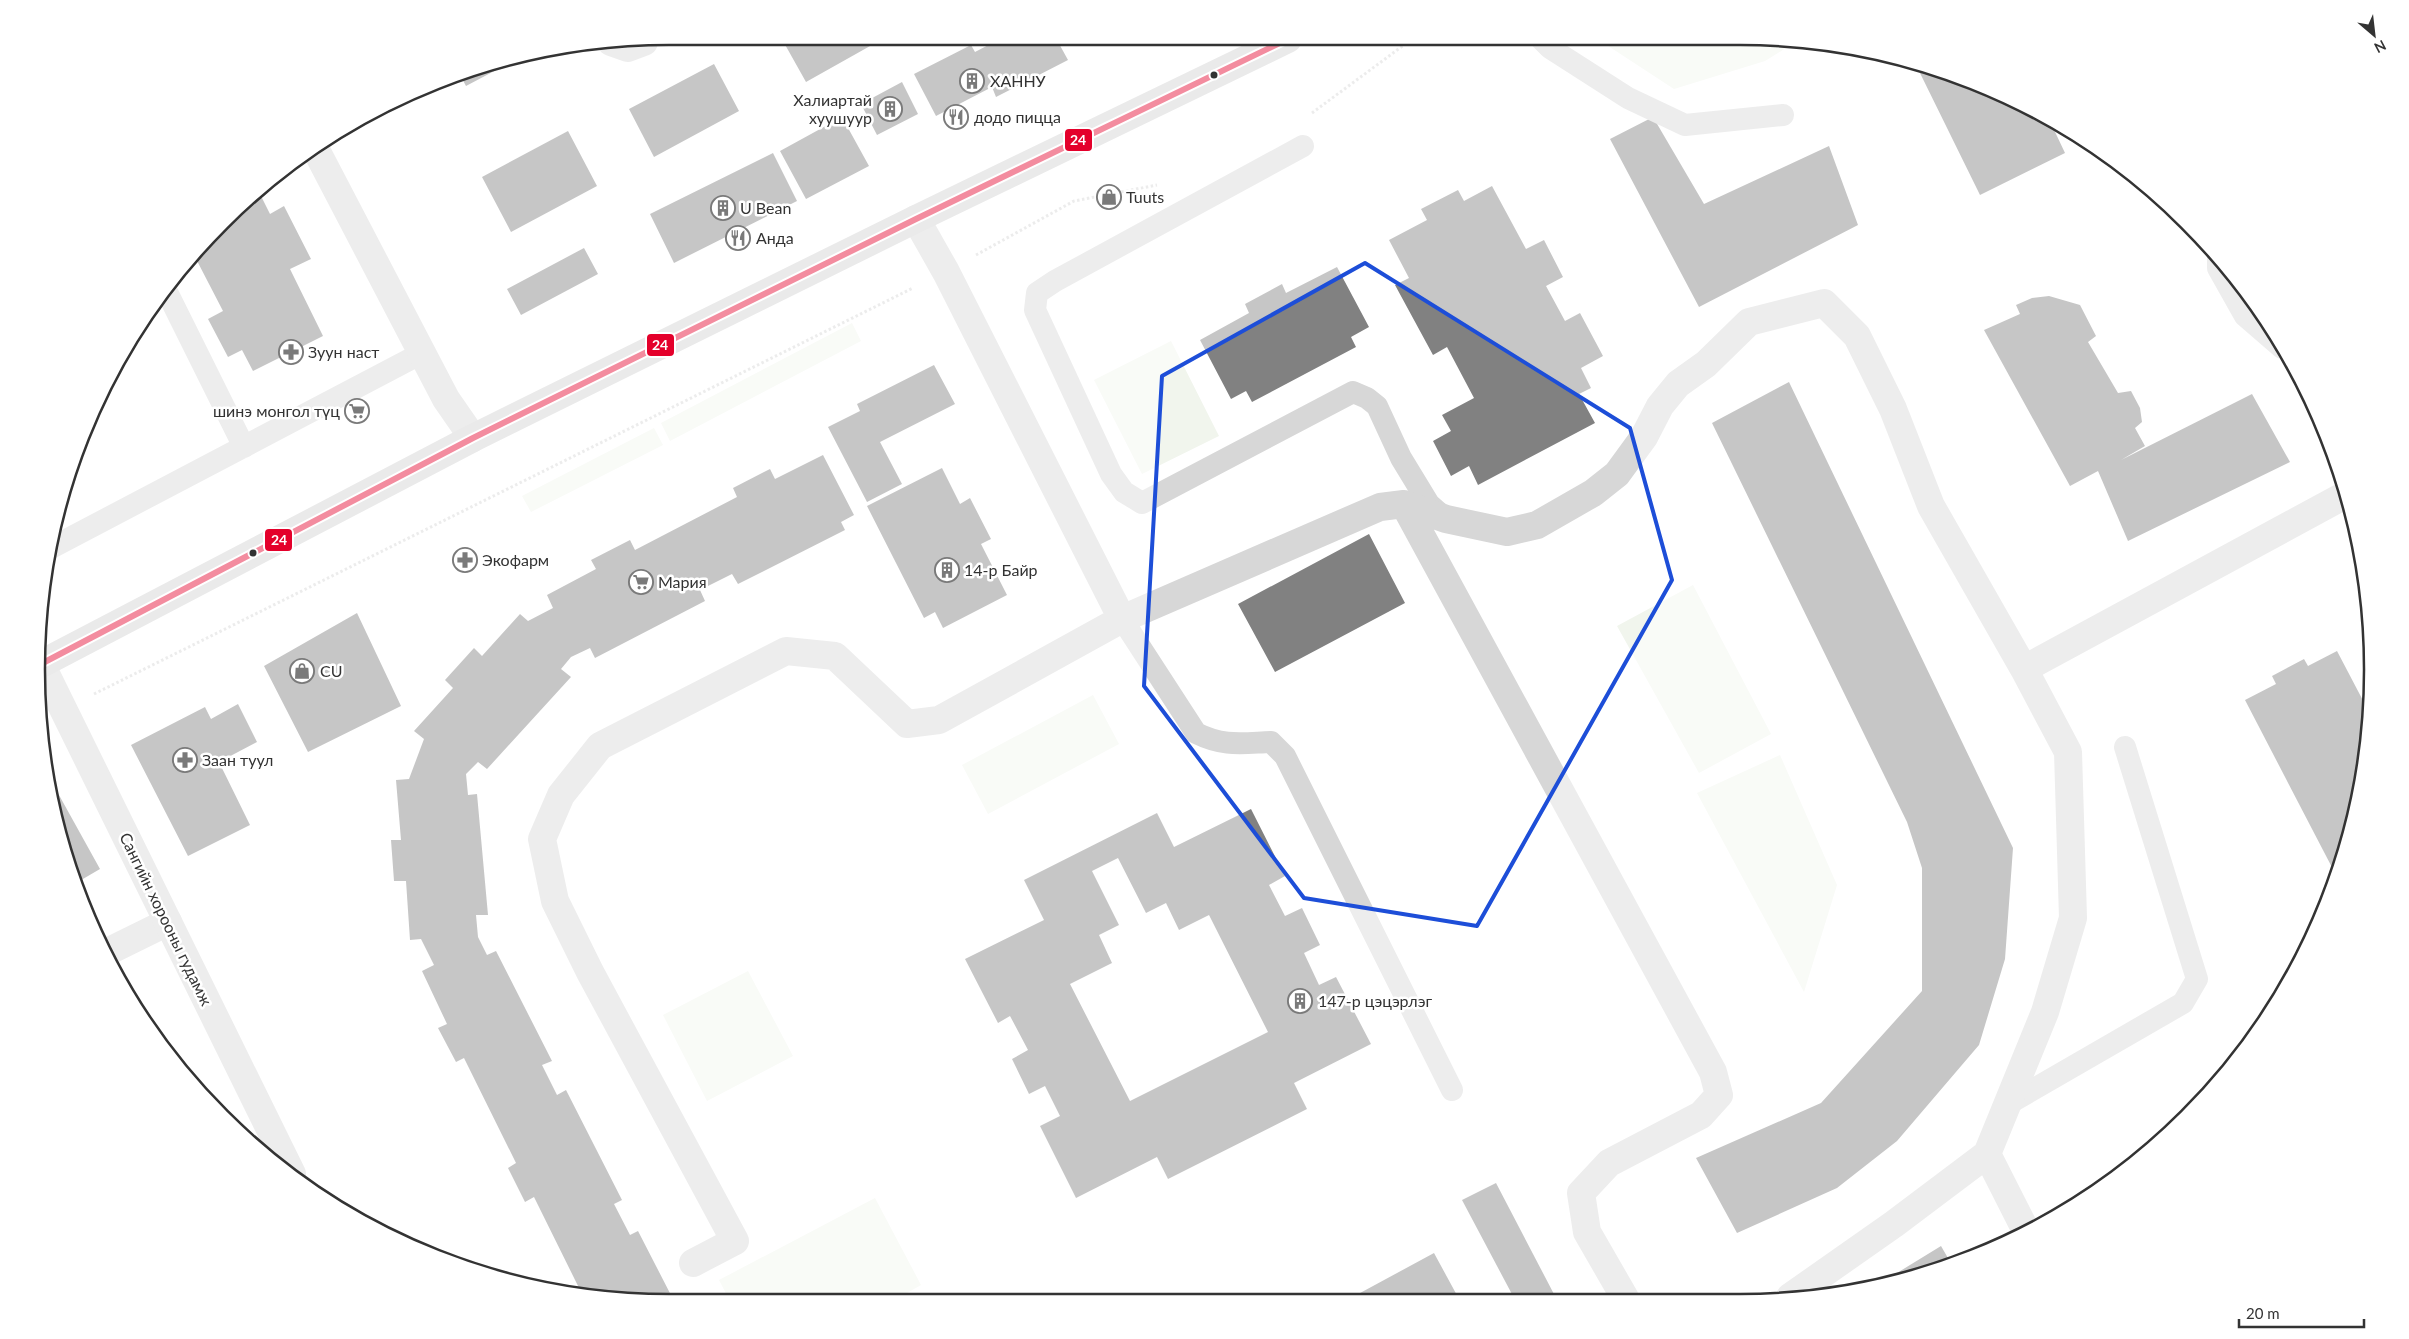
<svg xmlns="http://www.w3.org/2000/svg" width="2409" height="1339" font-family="Lato,sans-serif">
<rect width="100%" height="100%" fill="#fff"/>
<!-- green -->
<path fill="#f1f5ed" d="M1596 38H1781L1797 41 1765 61 1674 89Z
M852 323 861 341 670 441 661 423Z
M1171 341 1219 436 1142 474 1094 380Z
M654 428 663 445 531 512 522 496Z
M1693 585 1771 734 1699 773 1617 626Z
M1093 695 1119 744 988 814 962 765Z
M1780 755 1837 885 1804 992 1697 793Z
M748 971 793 1056 707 1101 663 1015Z
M875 1198 921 1285 893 1301H730L719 1280Z"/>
<!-- building -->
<path fill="#818181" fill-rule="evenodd" d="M998 40H1057L1068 60 996 97 992 87 936 116 914 74 971 45 975 52Z
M783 41H879L806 82Z
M519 58 466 86 459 73 466 70Z
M714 64 739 111 654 157 629 109Z
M1928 67 1943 70 2048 117 2065 153 1980 195 1919 71Z
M902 82 918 114 877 135 861 104Z
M842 117 869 166 806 199 780 151Z
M1653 117 1704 204 1829 146 1858 225 1699 307 1610 139Z
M568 131 597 186 511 232 482 177Z
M773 153 797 201 674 263 650 214Z
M1492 186 1526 249 1544 240 1563 277 1546 286 1565 321 1580 313 1603 356 1581 368 1591 388 1579 394 1595 423 1478 485 1469 466 1451 476 1433 441 1451 431 1442 415 1474 398 1447 347 1433 355 1395 285 1409 278 1389 240 1427 220 1421 209 1458 190 1464 201Z
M258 190 270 214 284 206 311 259 290 269 323 336 253 371 242 350 228 357 208 319 223 311 194 255 222 222Z
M584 248 598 274 521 315 507 289Z
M1337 267 1369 327 1351 337 1356 347 1252 402 1246 391 1231 399 1200 340 1249 313 1245 304 1282 284 1286 293Z
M2049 296 2080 305 2096 336 2088 342 2118 393 2131 391 2140 408 2142 422 2135 428 2145 446 2121 460 2252 394 2290 462 2128 541 2098 471 2070 486 1984 330 2020 314 2016 305 2032 298Z
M934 365 955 404 880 442 902 484 867 502 828 427 860 411 857 404Z
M1789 382 2013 848 2005 959 1979 1045 1897 1141 1837 1188 1737 1233 1696 1158 1821 1103 1922 991V868L1907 822 1712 423Z
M823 455 854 515 841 522 845 530 738 584 732 574 700 590 705 601 595 658 590 648 571 657 561 669 571 677 487 769 478 762 466 774 468 795 477 794 488 915H476L478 937 487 955 496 951 552 1061 542 1065 557 1095 566 1090 622 1200 614 1204 630 1235 638 1231 674 1301H628L581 1292 534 1197 525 1202 508 1168 516 1163 464 1058 456 1062 438 1028 447 1024 422 971 434 965 421 939 410 940 406 881H394L391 840H401L396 780 409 779 424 739 414 731 453 688 445 680 474 648 482 656 520 614 528 621 553 608 547 595 596 569 591 560 630 540 635 550 737 497 733 488 770 469 775 479Z
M942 468 960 504 970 498 991 539 981 544 1007 595 943 628 935 612 924 618 867 506Z
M1369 534 1405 603 1275 672 1238 604Z
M357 613 401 706 308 752 264 666Z
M2337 651 2369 712 2367 752 2337 877 2245 700 2276 684 2272 676 2304 659 2308 666Z
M238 704 257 742 219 762 250 825 188 856 131 745 205 707 211 719Z
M54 786 100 869 76 883 48 793V790Z
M1251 809 1285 876 1269 885 1285 916 1302 908 1320 945 1304 953 1319 985 1336 977 1371 1044 1294 1083 1307 1109 1168 1179 1157 1157 1076 1198 1040 1126 1060 1116 1045 1086 1029 1094 1012 1059 1028 1050 1010 1016 998 1023 965 959 1044 920 1024 880 1157 813 1174 847ZM1118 858 1146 913 1166 903 1179 930 1209 915 1268 1032 1130 1101 1070 984 1112 963 1099 935 1119 925 1092 871Z
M1496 1183 1556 1298H1514L1462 1200Z
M1941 1246 1952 1265 1943 1269 1879 1284Z
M1434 1253 1459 1299H1349Z"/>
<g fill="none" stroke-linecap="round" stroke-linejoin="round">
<!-- path -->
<path stroke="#d6d6d6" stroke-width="3" stroke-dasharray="2.5 2.5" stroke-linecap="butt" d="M1312 113 1412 39
M976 255 1074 201 1157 185
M94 694 913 288"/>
<!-- service -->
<path stroke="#d7d7d7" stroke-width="22" d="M1540 38 1550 48 1628 98 1685 125 1783 115
M1303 146 1055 281 1037 293 1035 310 1111 474 1124 492 1142 503 1353 392 1367 398 1377 406 1401 458 1429 504 1445 518
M2218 258V268L2245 316 2282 348
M166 290 244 447
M49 549 422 353
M1122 619 1196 733C1224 747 1242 743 1271 742L1285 756 1452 1090
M2008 1104 2183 1003 2197 979 2125 747"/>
<!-- minor -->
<path stroke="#d7d7d7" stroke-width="28" d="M611 42 628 48 644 42
M315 148 446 399 473 438
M1404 504 1713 1072 1719 1095 1701 1115 1609 1163 1581 1193 1587 1232 1625 1298
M1122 619 1380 507 1404 504 1446 519 1507 532 1537 525 1593 493 1617 474 1644 437 1660 406 1678 384 1706 364 1749 322 1824 303 1857 336 1893 409 1931 506 2024 669 2068 752 2073 918 2045 1012 1987 1154 1894 1224 1790 1297
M2024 669 2347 494
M105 953 168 922
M1987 1154 2025 1229
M693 1263 735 1241 590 972 555 901 542 839 561 795 600 746 786 651 835 656 907 724 939 720 1122 619 946 272 916 219"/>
<!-- tertiary -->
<path stroke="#d7d7d7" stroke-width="28" d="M41 664 292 1174"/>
<!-- secondary -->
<path stroke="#d0d0d0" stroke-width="28" d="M39 665 473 438 916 219 1288 39"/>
<defs>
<path id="bus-1" d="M39 665 473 438 916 219 1288 39"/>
</defs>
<!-- bus-1 casing -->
<use href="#bus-1" stroke="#fff" stroke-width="10"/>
<!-- bus-1 -->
<use href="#bus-1" stroke="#e4002b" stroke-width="6"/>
</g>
<!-- marked area -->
<path d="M0 0H2409V1339H0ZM1365 263 1630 428 1672 580 1477 926 1304 898 1144 686 1162 376Z" fill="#fff" fill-opacity=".55" fill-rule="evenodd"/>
<path fill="none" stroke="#1d4ed8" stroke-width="4" stroke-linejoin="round" d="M1365 263 1630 428 1672 580 1477 926 1304 898 1144 686 1162 376Z"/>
<!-- icons -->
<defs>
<symbol id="building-ring" viewBox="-11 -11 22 22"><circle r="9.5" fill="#fff" stroke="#7a7a7a" stroke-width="1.5"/><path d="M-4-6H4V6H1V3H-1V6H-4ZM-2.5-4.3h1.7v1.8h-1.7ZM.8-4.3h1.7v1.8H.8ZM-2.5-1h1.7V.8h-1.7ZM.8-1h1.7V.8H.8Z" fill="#7a7a7a"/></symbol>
<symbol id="restaurant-ring" viewBox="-11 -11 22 22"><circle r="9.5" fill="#fff" stroke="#7a7a7a" stroke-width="1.5"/><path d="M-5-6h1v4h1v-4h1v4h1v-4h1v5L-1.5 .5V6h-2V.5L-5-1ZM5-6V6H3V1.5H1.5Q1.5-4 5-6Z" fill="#7a7a7a"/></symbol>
<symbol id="shop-ring" viewBox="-11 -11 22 22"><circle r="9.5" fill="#fff" stroke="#7a7a7a" stroke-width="1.5"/><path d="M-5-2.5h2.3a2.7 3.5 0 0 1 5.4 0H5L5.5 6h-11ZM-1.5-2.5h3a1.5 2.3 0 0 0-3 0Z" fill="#7a7a7a"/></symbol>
<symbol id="pharmacy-ring" viewBox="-11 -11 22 22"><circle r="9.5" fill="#fff" stroke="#7a7a7a" stroke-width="1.5"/><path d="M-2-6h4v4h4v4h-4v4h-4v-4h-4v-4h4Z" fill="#7a7a7a"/></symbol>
<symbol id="supermarket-ring" viewBox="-11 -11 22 22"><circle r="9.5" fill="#fff" stroke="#7a7a7a" stroke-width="1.5"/><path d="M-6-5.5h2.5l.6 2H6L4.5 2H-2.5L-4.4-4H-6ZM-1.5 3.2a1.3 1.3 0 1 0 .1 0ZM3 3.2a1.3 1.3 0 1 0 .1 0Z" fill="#7a7a7a"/></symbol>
</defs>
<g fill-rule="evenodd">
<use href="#building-ring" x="958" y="67" width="28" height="28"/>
<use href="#building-ring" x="876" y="95" width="28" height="28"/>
<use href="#restaurant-ring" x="942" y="103" width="28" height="28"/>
<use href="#shop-ring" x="1095" y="183" width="28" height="28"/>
<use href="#building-ring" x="709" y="194" width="28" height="28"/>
<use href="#restaurant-ring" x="724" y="224" width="28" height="28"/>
<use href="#pharmacy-ring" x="277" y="338" width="28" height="28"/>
<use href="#supermarket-ring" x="343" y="397" width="28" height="28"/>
<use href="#pharmacy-ring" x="451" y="546" width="28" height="28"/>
<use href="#building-ring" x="933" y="556" width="28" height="28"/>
<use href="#supermarket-ring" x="627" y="568" width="28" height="28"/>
<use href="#shop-ring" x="288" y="657" width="28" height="28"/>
<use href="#pharmacy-ring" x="171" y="746" width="28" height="28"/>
<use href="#building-ring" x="1286" y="987" width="28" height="28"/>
</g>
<!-- markers -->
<g fill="#333" stroke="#fff" stroke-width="2">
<circle cx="1214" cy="75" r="4.5"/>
<circle cx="253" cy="553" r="4.5"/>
</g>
<g text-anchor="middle" stroke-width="5" stroke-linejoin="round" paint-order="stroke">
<!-- poi labels -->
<g font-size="16" fill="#333" stroke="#fff" text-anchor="start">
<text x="990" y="87">ХАННУ</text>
<text x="872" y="106" text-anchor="end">Халиартай<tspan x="872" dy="18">хуушуур</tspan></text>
<text x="974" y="123">додо пицца</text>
<text x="1126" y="203">Tuuts</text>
<text x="740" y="214">U Bean</text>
<text x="756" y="244">Анда</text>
<text x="308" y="358">Зуун наст</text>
<text x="340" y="417" text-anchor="end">шинэ монгол түц</text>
<text x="482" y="566">Экофарм</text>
<text x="964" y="576">14-р Байр</text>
<text x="658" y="588">Мария</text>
<text x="320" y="677">CU</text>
<text x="202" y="766">Заан туул</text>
<text x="1318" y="1007">147-р цэцэрлэг</text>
</g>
<!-- street labels -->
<g font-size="16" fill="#333" stroke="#fff">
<text transform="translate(166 919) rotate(64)" y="6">Сангийн хорооны гудамж</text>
</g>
</g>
<!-- crop -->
<path d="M0 0H2409V1339H0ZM669 45H1740A624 624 0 0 1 2364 669V670A624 624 0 0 1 1740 1294H669A624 624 0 0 1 45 670V669A624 624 0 0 1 669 45Z" fill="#fff" fill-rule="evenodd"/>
<path fill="none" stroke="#333" stroke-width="2.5" d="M669 45H1740A624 624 0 0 1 2364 669V670A624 624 0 0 1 1740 1294H669A624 624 0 0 1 45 670V669A624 624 0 0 1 669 45Z"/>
<g stroke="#fff" stroke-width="2">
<rect x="1064" y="128" width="29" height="24" rx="5" fill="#e4002b"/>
<rect x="646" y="333" width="29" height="24" rx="5" fill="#e4002b"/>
<rect x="264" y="528" width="29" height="24" rx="5" fill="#e4002b"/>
</g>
<g font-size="14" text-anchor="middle" font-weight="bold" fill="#fff">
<text x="1078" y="145">24</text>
<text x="660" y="350">24</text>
<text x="279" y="545">24</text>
</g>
<!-- north arrow -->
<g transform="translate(2374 35) rotate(152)" stroke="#ffffff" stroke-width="4" paint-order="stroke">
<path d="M0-4L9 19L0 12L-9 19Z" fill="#333333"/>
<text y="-8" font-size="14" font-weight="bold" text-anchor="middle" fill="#333333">N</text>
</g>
<!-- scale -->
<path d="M2239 1319v8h125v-8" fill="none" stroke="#333333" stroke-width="2.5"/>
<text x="2246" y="1319" font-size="15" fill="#333333" stroke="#ffffff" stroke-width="4" paint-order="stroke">20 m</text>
</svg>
